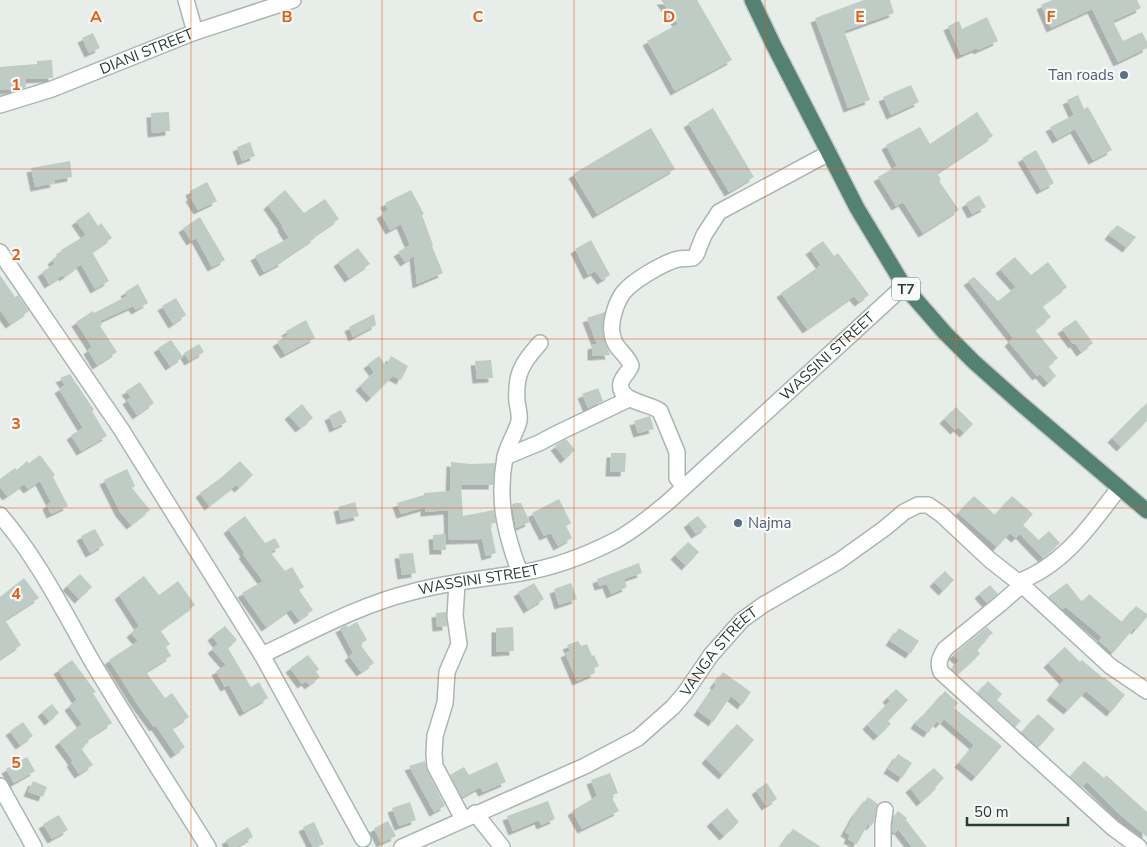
<svg xmlns="http://www.w3.org/2000/svg" width="1147" height="847" font-family="'Nunito Sans',sans-serif">
<defs>
<filter id="shadow"><feDropShadow dx="-4.5" dy="4.5" stdDeviation="0" flood-color="#0004"/></filter>
</defs>
<rect width="100%" height="100%" fill="#e7eeea"/>
<!-- building -->
<path fill="#bfcbc5" filter="url(#shadow)" d="M661 0H697L732 60 675 91 647 41 678 24Z
M864 0H890L894 13 844 31 870 100 848 108 815 18Z
M1052 0H1137L1141 8 1113 21 1123 41 1142 32 1147 42V48L1118 62 1092 9 1051 28 1041 5Z
M987 17 998 41 978 50 977 48 961 55 948 26 959 21 962 29Z
M93 33 100 48 89 53 82 38Z
M52 60 53 78 25 79 26 87 20 89 0 90V67L37 64V61Z
M911 85 919 102 891 115 883 97Z
M1078 95 1084 109 1088 107 1112 150 1093 160 1075 129 1057 139 1050 127 1074 115 1067 100Z
M713 108 754 177 729 192 688 123Z
M169 112 170 131 152 133 151 113Z
M977 112 993 136 937 173 941 180 939 181 959 210 923 233 903 202 896 206 878 177 897 166 886 145 920 127 930 144Z
M651 128 675 169 597 214 573 174Z
M250 142 255 156 242 161 237 147Z
M1036 150 1054 183 1041 190 1022 158Z
M70 161 72 177 54 180 55 183 35 187 31 168Z
M207 182 217 201 198 210 190 197 192 196 190 191Z
M285 190 304 213 325 199 339 219 314 236 315 238 282 260 283 262 264 272 255 256 289 238 282 227 283 226 268 205Z
M411 190 424 214 422 215 433 245 432 246 443 273 417 284 414 256 405 262 398 252 410 245 401 224 390 230 381 214 388 210 385 203Z
M979 195 986 207 972 214 966 203Z
M89 212 98 226 101 223 112 238 92 252 109 281 95 289 81 264 64 277 63 275 49 284 42 272 55 264 52 260 62 252 61 250 86 235 76 221Z
M200 217 225 260 212 267 196 238 191 241 183 228Z
M1117 225 1136 237 1127 248 1109 235Z
M591 240 610 275 602 280 595 271 588 275 575 249Z
M823 241 834 256 838 253 869 295 859 302 854 296 807 329 781 293 821 265 810 250Z
M358 248 370 264 349 278 338 262Z
M1015 257 1031 275 1048 262 1067 287 1042 306 1051 317 1035 330 1058 358 1048 366 1056 376 1048 383 1040 374 1037 376 1009 342 1013 338 968 281 974 277 998 301 1016 287 1000 269Z
M0 275 15 297 18 295 29 311 10 324 0 310Z
M138 284 148 303 136 310 133 306 100 321 102 325 100 326 117 352 97 365 88 350 92 347 76 322 93 311 94 313 127 296 125 292Z
M176 298 186 315 173 324 162 306Z
M605 312 603 334 610 355 592 356V345L597 344 587 318Z
M374 314 376 325 353 337 349 327Z
M306 320 315 338 285 354 277 342 288 335 286 331Z
M1076 320 1093 343 1081 352 1075 343 1073 344 1062 329Z
M171 340 183 357 170 366 158 348Z
M199 344 204 352 189 361 184 353Z
M379 356 386 366 391 356 408 366 401 380 393 376 371 398 360 386 374 372 368 364Z
M491 360 493 378 477 379 475 361Z
M70 374 94 410 92 411 107 436 81 451 71 435 83 428 59 389 65 385 60 378Z
M140 382 154 403 137 415 127 400 131 397 126 391Z
M598 388 603 401 588 408 582 394Z
M1147 403V421L1121 447 1112 438Z
M302 404 313 418 300 428 289 415Z
M956 407 973 424 964 433 958 427 955 430 944 419Z
M341 410 347 422 334 428 329 416Z
M650 416 654 429 638 433 634 421Z
M566 439 575 450 565 459 555 446Z
M611 453H626L625 472H610Z
M40 455 55 475 53 477 68 506 51 514 47 505 51 502 40 481 28 489 24 484 7 496 0 487V479L15 468 17 470 27 461 29 463Z
M240 461 253 475 239 488 236 485 209 506 200 493 222 477Z
M451 462 471 464 495 463 493 485H461L463 516 494 510 496 523 490 524 496 553 486 556 482 539 449 540 448 510 425 512V507L401 514 397 503 424 495V493L450 491Z
M127 469 135 486 132 488 150 510 131 525 120 512 104 480Z
M974 496 995 515 1012 496 1033 514 1023 525 1039 540 1049 531 1060 543 1043 558 1020 534 1016 538 1010 533 997 547 958 513Z
M559 499 571 523 566 526 572 538 558 546 551 533 544 536 532 513Z
M355 502 359 516 341 520 338 507Z
M516 503H521L530 522 516 528 512 504Z
M245 516 265 543 275 538 280 547 270 552 285 571 292 567 304 587 299 590 313 610 299 620 291 609 266 627 242 593 263 581 243 554 245 553 228 529Z
M698 516 707 527 696 534 688 523Z
M95 529 104 545 90 553 81 536Z
M445 534 446 550H434L433 535Z
M688 542 699 552 686 566 675 555Z
M413 553 416 573 402 575 399 554Z
M639 563 642 573 624 579 627 587 611 594 607 584 599 586 597 579Z
M945 571 954 580 943 591 934 582Z
M80 574 92 587 79 599 67 586Z
M144 576 159 595 178 581 195 605 160 630 170 644 166 647 171 656 146 672 165 698 172 693 189 717 172 728 185 747 175 754 156 726 154 727 137 704 109 660 138 641 131 633 139 626 119 595Z
M24 578 39 598 5 620 21 645 0 659V597Z
M534 583 544 599 528 609 518 592Z
M571 583 577 599 559 605 554 589Z
M1067 583 1082 602 1089 594 1122 622 1136 606 1147 614V617L1136 630 1134 628 1113 653 1099 641 1102 637 1066 607 1062 609 1048 597Z
M990 585 998 594 987 603 979 594Z
M446 612 447 626 437 627 436 613Z
M357 622 367 640 360 644 374 663 361 672 349 656 353 653 340 628 346 625 348 627Z
M225 626 237 640 228 648 251 687 259 682 268 698 244 712 229 685 225 687 216 671 226 665 212 649 218 644 212 636Z
M513 627 514 651 496 652V628Z
M987 627 993 633 985 639 986 641 977 650 980 654 958 674 952 670 959 660 953 655Z
M899 628 919 641 910 654 890 641Z
M578 641 581 646 587 644 592 656 594 655 599 666 594 668 595 673 577 681 565 653 570 651 567 645Z
M1065 647 1080 662 1082 660 1103 678 1104 677 1125 695 1111 712 1086 691 1068 710 1051 696 1064 680 1048 663Z
M308 655 319 669 316 672 320 677 309 685 306 681 302 684 290 668Z
M72 660 96 692 93 693 112 723 87 739 89 742 81 748 93 765 79 774 71 762 73 761 59 742 82 724 69 706 77 700 58 670Z
M723 672 751 692 742 705 731 696 713 722 698 711 716 685 714 684Z
M988 681 1002 694 997 700 1021 721 1015 727 978 693Z
M896 689 908 700 888 721 891 724 878 736 867 725 890 701 887 698Z
M945 691 958 703 954 708 1002 746 976 777 959 763 974 745 944 719 940 724 937 721 928 733 915 724 921 716 922 717Z
M52 704 59 713 49 721 42 712Z
M1038 714 1055 729 1038 748 1022 732Z
M23 722 33 736 20 745 10 731Z
M737 724 754 740 723 775 706 759Z
M898 754 912 763 902 778 888 769Z
M27 757 35 771 14 783 6 769Z
M425 761 427 770 445 806 434 812 409 766Z
M1084 761 1104 778 1106 775 1147 812V837L1118 813 1087 782 1082 787 1070 777Z
M497 762 506 782 483 792 480 787 462 797 450 775 464 767 469 775Z
M934 768 944 778 935 787 936 789 921 802 910 788Z
M610 773 618 793 611 796 619 811 582 829 572 811 597 796 591 780Z
M33 781 47 787 43 797 28 792Z
M767 783 777 799 766 806 756 790Z
M868 797 878 804 874 822 871 826 868 824 857 844 848 839 850 835 845 832 855 814Z
M548 801 555 819 541 825 539 820 513 831 507 816Z
M410 802 416 820 399 826 392 808Z
M727 808 739 822 724 836 711 822Z
M898 811 907 818 906 820 927 847H912L898 829 895 833 892 831 894 816Z
M59 815 68 830 52 839 43 824Z
M388 821 396 836 381 843 374 828Z
M314 822 324 844 317 847H313L303 827Z
M248 827 253 837 236 847H230L226 840Z
M793 829 821 847H780Z"/>
<g fill="none" stroke-linecap="round" stroke-linejoin="round">
<defs>
<g id="minor">
<path d="M186 0 195 32"/>
<path id="s1" d="M0 105 52 89 195 32 293 0"/>
<path d="M0 252 121 429 262 655 363 839"/>
<path d="M505 457 539 443 560 432 629 399"/>
<path d="M684 487 677 478V452L660 411C650 403 617 402 621 383 622 377 629 372 631 366 628 354 614 350 612 333 610 321 616 303 623 293 632 281 663 263 678 259 682 258 688 259 693 258L696 255 704 235 719 212 829 153"/>
<path d="M0 515C38 559 64 612 93 663 130 725 170 786 208 847"/>
<path d="M520 573C505 533 497 500 505 457 508 444 516 433 519 421 520 414 518 408 517 402 515 374 522 363 540 343"/>
<path d="M1018 582C1064 565 1090 526 1119 488"/>
<path d="M457 583 455 616 459 644 447 672 445 703 435 736 434 754 435 766 463 819"/>
<path d="M1022 585 1000 604 945 649C940 657 937 663 941 672L1113 828 1139 847"/>
<path id="s2" d="M262 655C311 632 359 605 412 592 447 582 484 579 520 573 552 568 587 555 616 540 635 530 652 515 668 502L904 286"/>
<path d="M0 786 34 847"/>
<path d="M475 813 502 847"/>
<path id="s3" d="M402 847 585 766 638 738 673 707 685 693 711 655 742 620 763 605 839 561 885 528 904 512 918 505H928L941 514 990 560 1022 585 1110 666 1147 691"/>
<path d="M883 847V825L885 810"/>
</g>
<path id="trunk" d="M752 0 773 44 857 208 904 286 945 333 974 362 1020 403 1147 511"/>
</defs>
<!-- minor casing -->
<use href="#minor" stroke="#aab6b0" stroke-width="18"/>
<!-- trunk casing -->
<use href="#trunk" stroke="#c3c9c6" stroke-width="18"/>
<!-- minor -->
<use href="#minor" stroke="#fff" stroke-width="15"/>
<!-- trunk -->
<use href="#trunk" stroke="#548272" stroke-width="15"/>
</g>
<!-- grid -->
<path fill="none" stroke="#e8590c" stroke-width="1" stroke-opacity="0.55" d="M191 0V847M382 0V847M574 0V847M765 0V847M956 0V847M0 169H1147M0 339H1147M0 508H1147M0 678H1147"/>
<!-- markers -->
<g fill="#5c6f8a" stroke="#f7faf8" stroke-width="2">
<circle cx="1124" cy="75" r="5"/>
<circle cx="738" cy="523" r="5"/>
</g>
<g text-anchor="middle" stroke-width="4.5" stroke-linejoin="round" paint-order="stroke">
<!-- shield labels -->
<rect fill="#f7faf8" stroke="#657670" stroke-width="1" x="892" y="277.5" width="28" height="23" rx="4"/>
<g font-size="14" font-weight="bold" fill="#273e35">
<text x="906" y="294">T7</text>
</g>
<!-- street labels -->
<g font-size="15" fill="#273e35" stroke="#f7faf8">
<text dy="5" stroke="none"><textPath href="#s1" startOffset="156">DIANI STREET</textPath></text>
<text dy="5" stroke="none"><textPath href="#s2" startOffset="655">WASSINI STREET</textPath></text>
<text dy="5" stroke="none"><textPath href="#s2" startOffset="231">WASSINI STREET</textPath></text>
<text dy="5" stroke="none"><textPath href="#s3" startOffset="379">VANGA STREET</textPath></text>
</g>
<!-- service labels -->
<g font-size="15" fill="#4e5e75" stroke="#f7faf8" text-anchor="end">
<text x="1114" y="80">Tan roads</text>
<text x="748" y="528" text-anchor="start">Najma</text>
</g>
</g>
<g font-size="16" text-anchor="middle" font-weight="bold" fill="#e8590c" stroke="#f7faf8" stroke-width="4.5" stroke-linejoin="round" paint-order="stroke">
<text x="96" y="22">A</text>
<text x="287" y="22">B</text>
<text x="478" y="22">C</text>
<text x="669" y="22">D</text>
<text x="860" y="22">E</text>
<text x="1051" y="22">F</text>
<text x="16" y="90">1</text>
<text x="16" y="260">2</text>
<text x="16" y="429">3</text>
<text x="16" y="599">4</text>
<text x="16" y="768">5</text>
</g>
<!-- scale -->
<path d="M967 817v8h101v-8" fill="none" stroke="#273e35" stroke-width="2.5"/>
<text x="974" y="817" font-size="15" fill="#273e35" stroke="#f7faf8" stroke-width="4" paint-order="stroke">50 m</text>
</svg>
